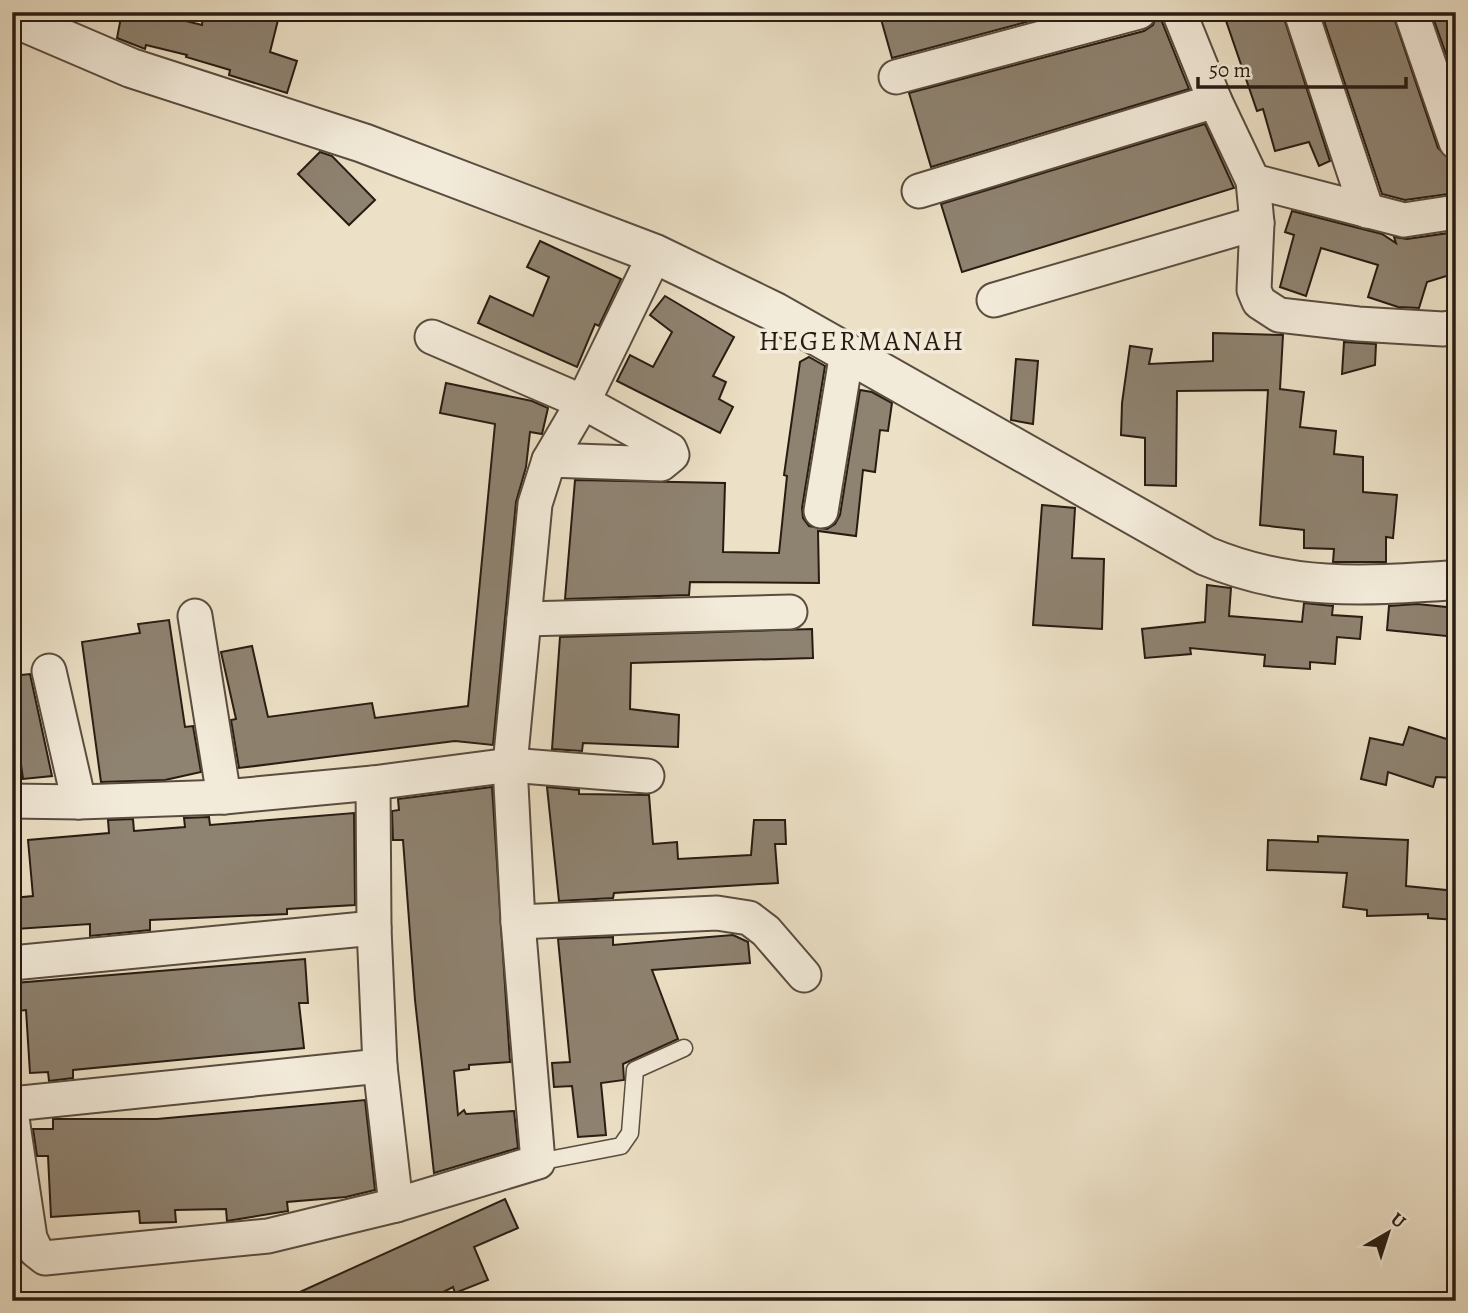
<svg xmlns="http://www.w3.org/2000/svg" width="1468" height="1313" viewBox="0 0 1468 1313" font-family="Alegreya,serif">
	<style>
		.building { fill: #8e8270; stroke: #281c12; stroke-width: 2 }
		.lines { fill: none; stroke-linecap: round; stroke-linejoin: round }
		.service-casing { stroke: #594d3f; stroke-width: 19 }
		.minor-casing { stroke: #594d3f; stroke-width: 37 }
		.tertiary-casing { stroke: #594d3f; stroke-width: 42 }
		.service { stroke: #f3ebda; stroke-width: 16 }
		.minor { stroke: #f3ebda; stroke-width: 33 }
		.tertiary { stroke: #f3ebda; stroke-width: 38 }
		.labels { text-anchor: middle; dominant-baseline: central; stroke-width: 7; stroke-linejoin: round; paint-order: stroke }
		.quarter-label { font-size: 28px; letter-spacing: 2px; fill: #281c12; stroke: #f3ebda }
	</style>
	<rect width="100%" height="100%" fill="#ece0c6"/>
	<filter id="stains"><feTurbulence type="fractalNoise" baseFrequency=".00286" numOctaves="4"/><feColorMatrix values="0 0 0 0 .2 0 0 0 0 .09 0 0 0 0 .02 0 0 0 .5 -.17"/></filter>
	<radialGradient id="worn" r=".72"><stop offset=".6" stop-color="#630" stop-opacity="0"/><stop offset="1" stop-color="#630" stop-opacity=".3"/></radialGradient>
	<g class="building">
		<path d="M 122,12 L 149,12 L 202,25 L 203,12 L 280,12 L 270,52 L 297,61 L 287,93 L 229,75 L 230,70 L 186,57 L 187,55 L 146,45 L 145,49 L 117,38 Z"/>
		<path d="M 879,12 L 1064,12 L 892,58 Z"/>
		<path d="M 1158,12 L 1189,89 L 931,167 L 909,93 L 1144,31 L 1153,25 Z"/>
		<path d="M 1223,12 L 1282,12 L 1330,161 L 1319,166 L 1309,142 L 1275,151 L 1263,109 L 1257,111 Z"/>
		<path d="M 1321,12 L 1392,12 L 1438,148 L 1452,161 L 1456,172 L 1456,193 L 1405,200 L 1382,194 Z"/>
		<path d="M 1431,12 L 1456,12 L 1456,82 Z"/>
		<path d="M 1205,124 L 1234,188 L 962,272 L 941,204 Z"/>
		<path d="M 320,152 L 332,156 L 375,200 L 349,225 L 298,174 Z"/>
		<path d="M 1292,211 L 1382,234 L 1396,243 L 1394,237 L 1407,239 L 1456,232 L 1456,273 L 1427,282 L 1419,308 L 1398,307 L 1368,297 L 1378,265 L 1321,248 L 1306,296 L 1280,287 L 1294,235 L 1285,232 Z"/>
		<path d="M 540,241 L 621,279 L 599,326 L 595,324 L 577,367 L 478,323 L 490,296 L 533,316 L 549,277 L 527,267 Z"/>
		<path d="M 665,296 L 734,337 L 713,376 L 726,382 L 719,399 L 733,407 L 720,433 L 617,381 L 630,355 L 653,367 L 672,332 L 650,315 Z"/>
		<path d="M 1213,333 L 1283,335 L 1280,389 L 1304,392 L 1300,427 L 1336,431 L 1334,454 L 1363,457 L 1363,492 L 1397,495 L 1393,538 L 1386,537 L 1386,562 L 1333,562 L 1334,549 L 1304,548 L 1304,530 L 1260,525 L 1268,390 L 1177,391 L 1176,486 L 1145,485 L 1145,438 L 1121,435 L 1122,403 L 1130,346 L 1152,349 L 1149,364 L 1213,361 Z"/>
		<path d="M 1344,342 L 1376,344 L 1375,365 L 1342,374 Z"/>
		<path d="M 809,357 L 825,366 L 802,508 L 803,518 L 809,526 L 827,529 L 835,524 L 840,515 L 860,390 L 872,392 L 892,403 L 888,431 L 880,430 L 875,472 L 863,470 L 856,536 L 818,531 L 819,583 L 690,582 L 689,595 L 565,599 L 575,480 L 725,483 L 723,552 L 779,553 L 787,476 L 784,475 L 800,362 Z"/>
		<path d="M 1016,359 L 1038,361 L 1033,424 L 1011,420 Z"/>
		<path d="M 446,383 L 532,401 L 548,408 L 542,434 L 530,432 L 526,467 L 516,502 L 493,745 L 455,741 L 239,768 L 231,720 L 236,719 L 221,652 L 252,646 L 268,717 L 372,703 L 375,718 L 468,706 L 495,424 L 440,413 Z"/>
		<path d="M 1042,505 L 1075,508 L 1072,558 L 1104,559 L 1102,629 L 1033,625 Z"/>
		<path d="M 1207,585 L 1231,588 L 1229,616 L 1302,622 L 1304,603 L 1333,606 L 1332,615 L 1362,617 L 1360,639 L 1337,637 L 1335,664 L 1310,662 L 1310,669 L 1264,666 L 1265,655 L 1190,648 L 1191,654 L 1145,658 L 1142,629 L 1205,622 Z"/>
		<path d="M 1417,604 L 1456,608 L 1456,637 L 1387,630 L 1389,606 Z"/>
		<path d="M 169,620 L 185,727 L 193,726 L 201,772 L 165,780 L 101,782 L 82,642 L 140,633 L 138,624 Z"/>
		<path d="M 812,629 L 813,658 L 631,663 L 630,709 L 679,715 L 678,747 L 583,743 L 582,751 L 552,749 L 560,637 Z"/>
		<path d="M 30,674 L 52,776 L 23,779 L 12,700 L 12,676 Z"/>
		<path d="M 1409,727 L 1456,742 L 1456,778 L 1436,777 L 1433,787 L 1388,772 L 1386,785 L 1361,779 L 1370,738 L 1403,745 Z"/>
		<path d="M 492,787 L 510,1062 L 469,1065 L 469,1069 L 454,1071 L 458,1115 L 464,1110 L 466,1114 L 514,1111 L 518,1148 L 434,1173 L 415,1000 L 403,840 L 393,840 L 392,811 L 399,810 L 398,799 Z"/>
		<path d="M 547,787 L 579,790 L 579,794 L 649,795 L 653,844 L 677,842 L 678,859 L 751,855 L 754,820 L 785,820 L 786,844 L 775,844 L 778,883 L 614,893 L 613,898 L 559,901 Z"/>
		<path d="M 354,813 L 355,905 L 287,909 L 287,914 L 150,920 L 150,930 L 90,936 L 90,924 L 16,929 L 13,898 L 33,896 L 28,840 L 109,833 L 108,820 L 133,819 L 134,831 L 185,827 L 184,818 L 209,817 L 210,825 Z"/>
		<path d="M 1318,836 L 1408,840 L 1406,886 L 1456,891 L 1456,920 L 1428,918 L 1428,914 L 1367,916 L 1367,910 L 1343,907 L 1347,873 L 1267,870 L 1268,840 L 1318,842 Z"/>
		<path d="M 733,935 L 748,942 L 750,963 L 652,970 L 678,1039 L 623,1064 L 624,1080 L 601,1083 L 606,1135 L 578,1137 L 572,1086 L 554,1087 L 552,1063 L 570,1062 L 558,939 L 613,937 L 613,945 Z"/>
		<path d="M 305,959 L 308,1003 L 299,1003 L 304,1048 L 73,1070 L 73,1078 L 49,1081 L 48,1072 L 30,1073 L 26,1010 L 18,1011 L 15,983 Z"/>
		<path d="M 365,1100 L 375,1190 L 346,1197 L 287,1202 L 288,1211 L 227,1221 L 226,1209 L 175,1210 L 176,1222 L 140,1223 L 139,1211 L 51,1217 L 48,1156 L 37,1156 L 33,1129 L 53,1129 L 53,1119 L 157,1119 Z"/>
		<path d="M 505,1199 L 518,1228 L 474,1247 L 488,1280 L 455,1293 L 453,1287 L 426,1301 L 280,1301 Z"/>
	</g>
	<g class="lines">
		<defs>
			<path id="service" d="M 538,1162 L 621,1146 L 630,1133 L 635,1070 L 684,1048"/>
			<g id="minor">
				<path d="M 1179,12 L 1215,101 L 1253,181 L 1257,223 L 1254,290 L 1259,302 L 1279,315 L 1358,324 L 1443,329 L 1456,327"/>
				<path d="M 1301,12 L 1367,211"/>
				<path d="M 1411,12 L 1456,142"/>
				<path d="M 896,77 L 1139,12"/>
				<path d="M 1253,181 L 1404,220 L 1456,212"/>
				<path d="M 919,191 L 1215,101"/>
				<path d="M 994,300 L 1257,223"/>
				<path d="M 432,337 L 583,402 L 670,450 L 672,455 L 661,464 L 549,460"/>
				<path d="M 821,511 L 847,352"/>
				<path d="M 195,616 L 224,797"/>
				<path d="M 524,619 L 790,612"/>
				<path d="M 49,671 L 79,802"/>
				<path d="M 373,783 L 374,928 L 380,1066 L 396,1205"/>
				<path d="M 12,801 L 79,802 L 224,797 L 373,783 L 510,765 L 647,776"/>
				<path d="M 518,922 L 717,913 L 749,918 L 766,931 L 804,975"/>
				<path d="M 12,963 L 374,928"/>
				<path d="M 12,1104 L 380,1066"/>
				<path d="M 12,1118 L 30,1238 L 36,1251 L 45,1258 L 268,1236 L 396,1205 L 538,1162 L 518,922 L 510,765 L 535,504 L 549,460 L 583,402 L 655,254"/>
			</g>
			<path id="tertiary" d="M 12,17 L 131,68 L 363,143 L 655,254 L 775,312 L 1206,556 C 1292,592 1365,586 1456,580"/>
		</defs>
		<use href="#service" class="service-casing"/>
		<use href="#minor" class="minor-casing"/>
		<use href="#tertiary" class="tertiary-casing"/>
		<use href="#service" class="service"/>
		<use href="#minor" class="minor"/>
		<use href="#tertiary" class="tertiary"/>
	</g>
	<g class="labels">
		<g class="quarter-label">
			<text x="862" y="341">HEGERMANAH</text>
		</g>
	</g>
	<rect width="1468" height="1313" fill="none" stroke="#ece0c6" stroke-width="42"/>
	<rect x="14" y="14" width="1440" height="1285" fill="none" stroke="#281c12" stroke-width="3.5"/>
	<rect x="21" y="21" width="1426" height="1271" fill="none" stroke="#281c12" stroke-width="2"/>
	<g transform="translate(1388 1233) rotate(39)" stroke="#f3ebda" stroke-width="5" paint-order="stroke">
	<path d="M0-5L12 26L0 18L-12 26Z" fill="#281c12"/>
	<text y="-10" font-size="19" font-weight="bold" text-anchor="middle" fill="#281c12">U</text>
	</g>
	<path d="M1198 77v10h208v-10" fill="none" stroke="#281c12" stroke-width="3.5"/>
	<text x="1209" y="77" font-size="21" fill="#281c12" stroke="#f3ebda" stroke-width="5" paint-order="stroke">50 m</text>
	<rect width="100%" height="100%" filter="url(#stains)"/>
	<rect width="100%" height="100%" fill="url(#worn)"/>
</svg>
